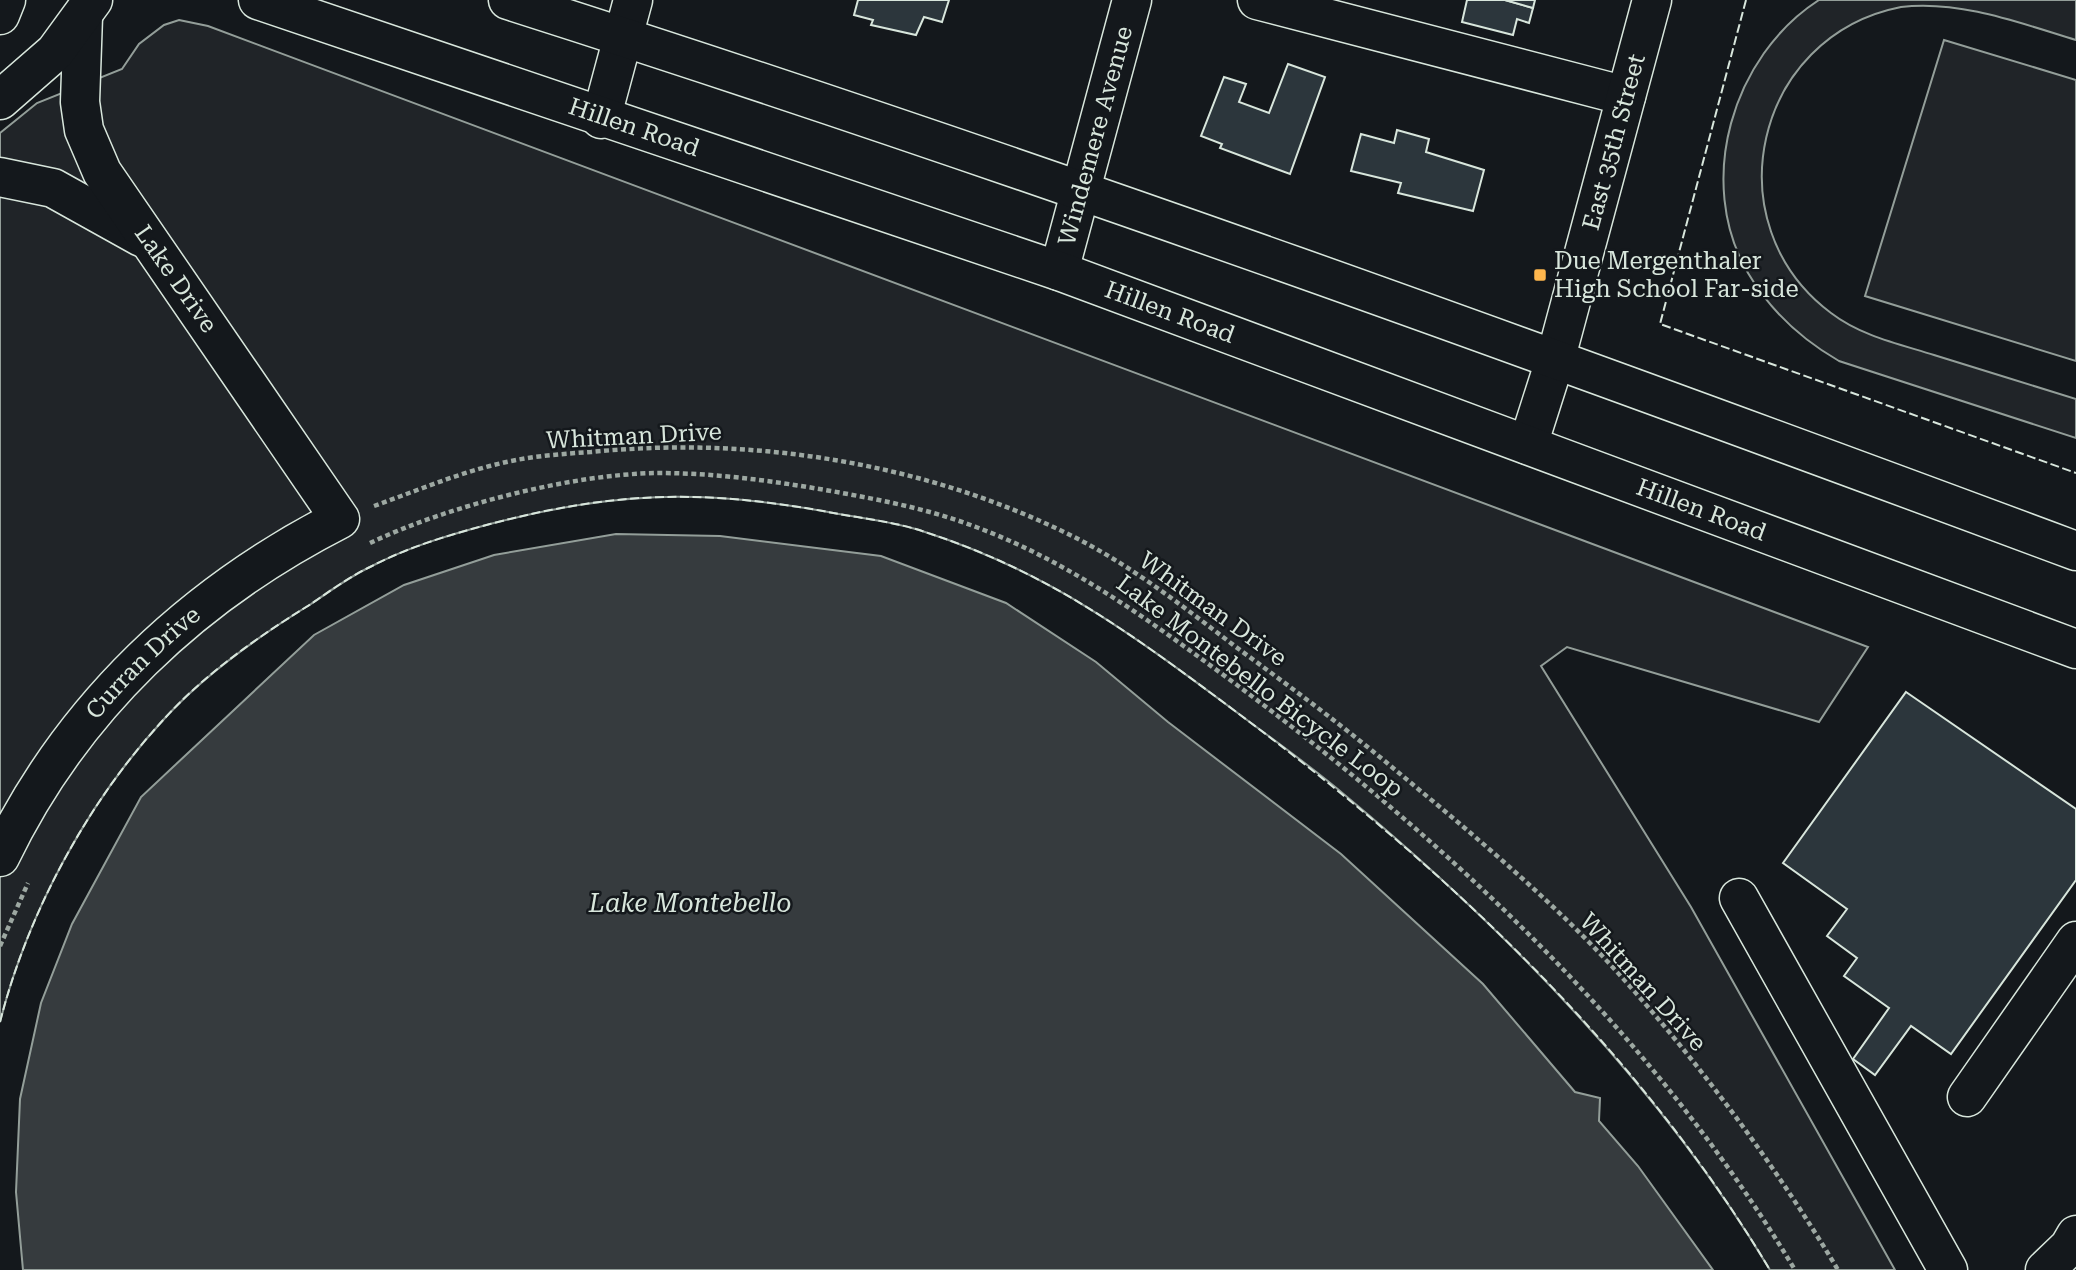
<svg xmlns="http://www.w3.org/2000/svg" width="2076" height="1270" viewBox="0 0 2076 1270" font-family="'Roboto Serif',serif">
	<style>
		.green { fill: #202428; stroke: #939e99; stroke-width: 2 }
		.water { fill: #363b3e; stroke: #939e99; stroke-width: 2 }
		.building { fill: #2c363c; stroke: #d8e6dc; stroke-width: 2 }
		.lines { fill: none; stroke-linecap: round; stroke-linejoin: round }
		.minor-casing { stroke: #d8e6dc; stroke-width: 41 }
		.major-casing { stroke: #d8e6dc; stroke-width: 41 }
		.path { stroke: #9da8a2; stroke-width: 4.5; stroke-dasharray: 5 3.5; stroke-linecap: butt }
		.minor { stroke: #14181c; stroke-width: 38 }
		.major { stroke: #14181c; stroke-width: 38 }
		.fence { stroke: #d8e6dc; stroke-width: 2; stroke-dasharray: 9 3.5; stroke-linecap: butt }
		.poi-dot { fill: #ffb74d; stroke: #14181c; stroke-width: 2.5 }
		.labels { text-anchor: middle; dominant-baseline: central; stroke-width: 5; stroke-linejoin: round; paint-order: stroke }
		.street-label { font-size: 24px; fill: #d8e6dc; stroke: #14181c }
		.poi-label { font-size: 24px; fill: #d8e6dc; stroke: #14181c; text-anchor: start }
		.water-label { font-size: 26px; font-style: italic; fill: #d8e6dc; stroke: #14181c }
	</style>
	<rect width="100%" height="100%" fill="#14181c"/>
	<g class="green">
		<path d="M 1819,0 L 2076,0 L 2076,40 C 2020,23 1960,0 1901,7 C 1754,36 1712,224 1831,313 C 1861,336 1899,344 1934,355 C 1981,370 2029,384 2076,399 L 2076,438 L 1839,361 C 1801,339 1771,312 1748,273 C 1695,182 1732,56 1819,0 Z"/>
		<path d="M 179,20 L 208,26 L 1868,647 L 1819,722 L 1567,647 L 1541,666 L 1691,907 L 1895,1270 L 1770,1270 C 1661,1088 1508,931 1346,796 C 1311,766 1272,739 1235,711 C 1133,635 1049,572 925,532 C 893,521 857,518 823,511 C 699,489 612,492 490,524 C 449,535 408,547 370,567 C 349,577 330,591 311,604 C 259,636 206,673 165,718 C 88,801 28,912 0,1022 L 0,133 L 37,103 L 122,69 L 139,44 L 164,25 Z"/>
		<path d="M 1944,40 L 2076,80 L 2076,361 L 1865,296 Z"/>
	</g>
	<path class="water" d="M 616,534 L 720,536 L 881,556 L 1006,603 L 1096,662 L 1168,722 L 1341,854 L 1483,984 L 1575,1092 L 1600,1098 L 1599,1121 L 1638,1166 L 1713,1270 L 23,1270 L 16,1192 L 20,1099 L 41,1003 L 72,924 L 141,797 L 314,635 L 404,585 L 494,555 Z"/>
	<g class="building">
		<path d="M 858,0 L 949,0 L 942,22 L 924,17 L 916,35 L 871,25 L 873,20 L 854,15 Z"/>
		<path d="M 1467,0 L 1505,0 L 1533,8 L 1529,23 L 1517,19 L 1513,35 L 1462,22 Z"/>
		<path d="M 1505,0 L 1535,0 L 1533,8 Z"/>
		<path d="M 1288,64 L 1325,77 L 1290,174 L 1220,148 L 1222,144 L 1201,136 L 1224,77 L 1246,84 L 1239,102 L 1269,113 Z"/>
		<path d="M 1397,130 L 1429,139 L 1426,152 L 1484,170 L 1473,211 L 1398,193 L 1401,183 L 1351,171 L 1361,134 L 1394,143 Z"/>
		<path d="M 1906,692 L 2076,809 L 2076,880 L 1951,1054 L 1911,1026 L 1875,1075 L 1853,1059 L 1889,1008 L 1844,976 L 1857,958 L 1827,936 L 1847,909 L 1783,863 Z"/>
	</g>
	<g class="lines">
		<defs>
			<g id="minor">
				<path d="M 1257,0 L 1626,96"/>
				<path d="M 601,119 L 633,0"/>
				<path d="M 0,177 L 53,188 L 141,237"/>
				<path id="s1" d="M 1059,271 L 1132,0"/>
				<path id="s2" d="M 1528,445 L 1556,357 L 1652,0"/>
				<path id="s3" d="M 0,857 C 72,707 193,594 340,519 L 102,172 L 84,130 L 80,102 L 83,16"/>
				<path d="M 1739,898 L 1948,1270"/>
				<path d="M 1967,1097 L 2076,941"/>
				<path d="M 2045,1270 L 2069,1247 L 2076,1235"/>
			</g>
			<g id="major">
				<path id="s4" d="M 258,0 L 1059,271 L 2076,649"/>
				<path d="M 508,0 C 1036,168 1557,358 2076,551"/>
				<path d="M 0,15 L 6,0"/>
				<path d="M 0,100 L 55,52 L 93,0"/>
			</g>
		</defs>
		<use href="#minor" class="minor-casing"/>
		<use href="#major" class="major-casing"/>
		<g class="path">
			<path d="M 374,506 C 416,491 458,473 502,463 C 531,456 561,454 591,452 C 751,436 919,462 1064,532 C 1127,562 1181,605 1236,647 C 1289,686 1342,725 1393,768 C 1470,832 1551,899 1619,974 C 1700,1064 1776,1166 1838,1270"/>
			<path d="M 370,543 C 448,506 571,474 658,473 C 716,473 774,481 831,491 C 881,500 929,509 976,527 C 1073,563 1154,624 1237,685 C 1454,847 1655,1036 1795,1270"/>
			<path d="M 0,946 L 28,883"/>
		</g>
		<use href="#minor" class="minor"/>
		<use href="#major" class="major"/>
		<g class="fence">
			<path d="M 1746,0 L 1660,324 L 2076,473"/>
			<path d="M 0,1022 C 28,912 88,801 165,718 C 206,673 259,636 311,604 C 330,591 349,577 370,567 C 408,547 449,535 490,524 C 612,492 699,489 823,511 C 857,518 893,521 925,532 C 1049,572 1133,635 1235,711 C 1442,865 1637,1047 1770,1270"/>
		</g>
	</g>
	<rect class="poi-dot" x="1533" y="268" width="14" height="14" rx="3.5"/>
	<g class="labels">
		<g class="street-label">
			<text stroke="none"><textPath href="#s4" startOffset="397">Hillen Road</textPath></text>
			<text stroke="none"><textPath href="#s1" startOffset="140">Windemere Avenue</textPath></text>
			<text stroke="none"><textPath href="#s2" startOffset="315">East 35th Street</textPath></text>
			<text transform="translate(176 279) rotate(55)">Lake Drive</text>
			<text stroke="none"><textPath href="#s4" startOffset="964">Hillen Road</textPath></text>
			<text transform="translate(634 436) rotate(-3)">Whitman Drive</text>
			<text stroke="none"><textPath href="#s4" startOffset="1531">Hillen Road</textPath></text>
			<text transform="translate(1213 609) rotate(36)">Whitman Drive</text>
			<text stroke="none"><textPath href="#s3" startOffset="243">Curran Drive</textPath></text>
			<text transform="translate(1260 686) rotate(37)">Lake Montebello Bicycle Loop</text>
			<text transform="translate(1643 982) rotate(48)">Whitman Drive</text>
		</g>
		<g class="poi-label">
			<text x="1554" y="261">Due Mergenthaler<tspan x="1554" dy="28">High School Far-side</tspan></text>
		</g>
		<g class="water-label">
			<text x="690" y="903">Lake Montebello</text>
		</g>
	</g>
</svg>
